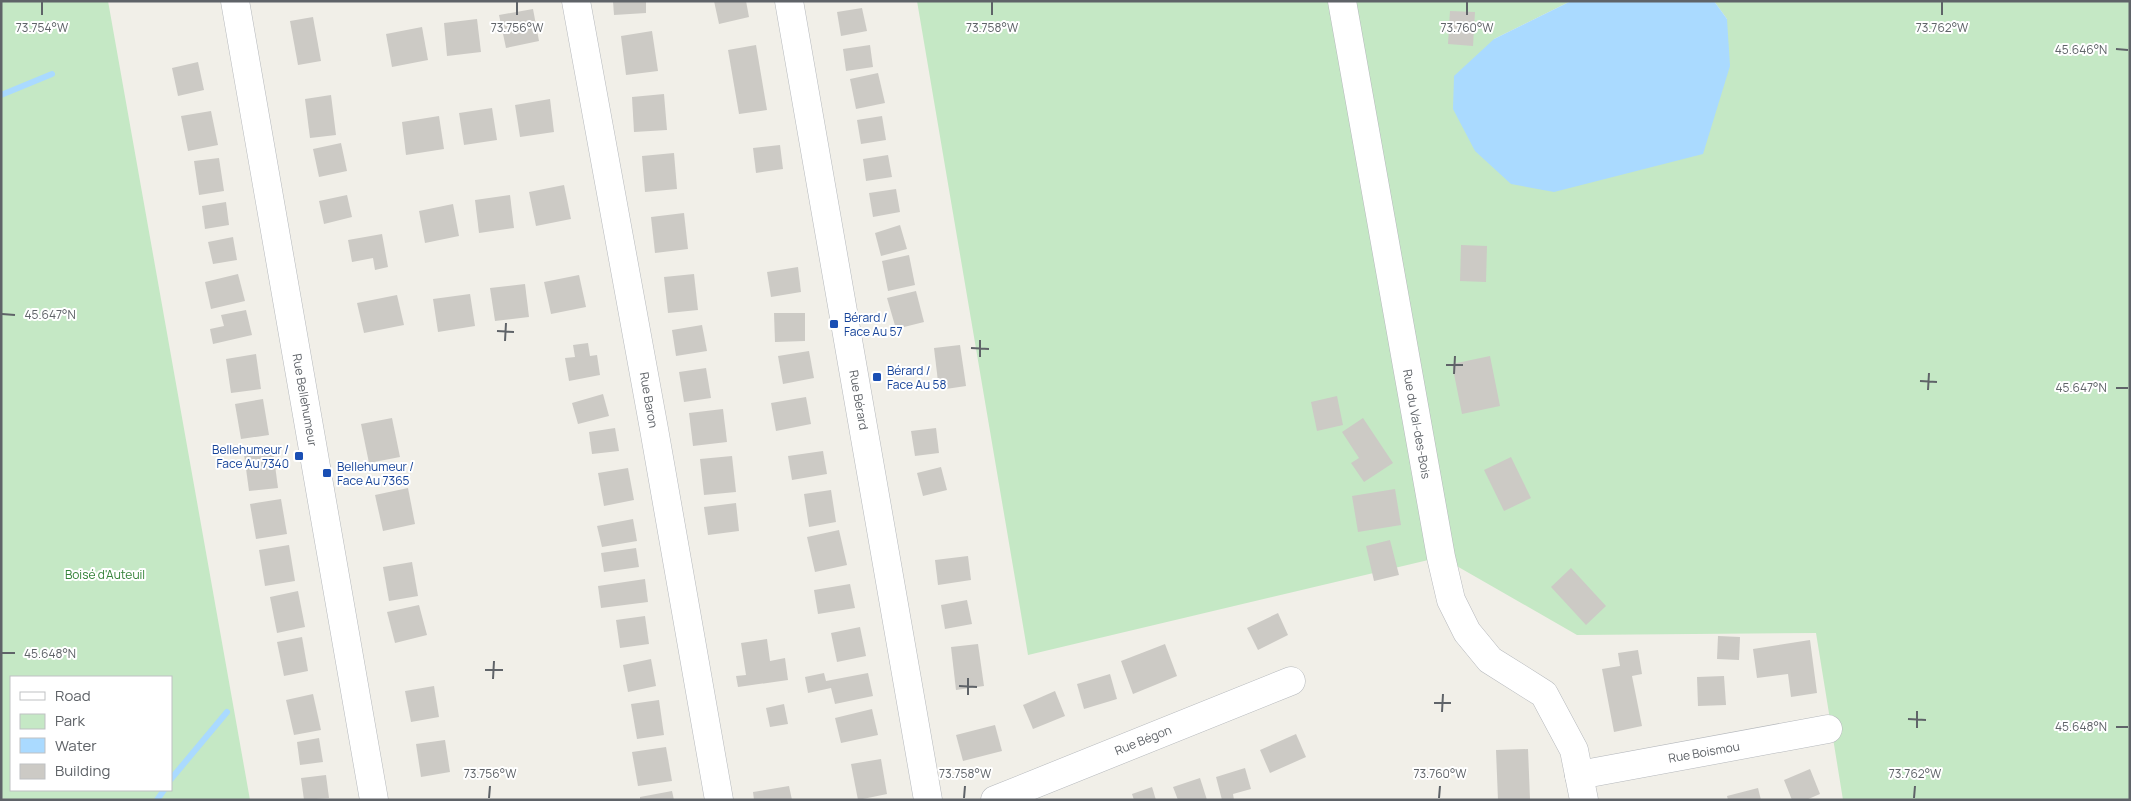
<svg xmlns="http://www.w3.org/2000/svg" width="2131" height="801" viewBox="0 0 2131 801" font-family="Manrope,sans-serif">
	<style>
		.green { fill: #c5e8c5; fill-rule: evenodd }
		.water { fill: #aadaff }
		.lines { fill: none; stroke-linecap: round; stroke-linejoin: round }
		.stream { stroke: #aadaff; stroke-width: 6 }
		.building { fill: #cccac5 }
		.minor-casing { stroke: #b5b8bc; stroke-width: 29 }
		.minor { stroke: #fff; stroke-width: 28 }
		.ticks { fill: none; stroke: #5f6368; stroke-width: 2 }
		.transit-dot { fill: #1a4fb4; stroke: #fff; stroke-width: 2 }
		.labels { text-anchor: middle; dominant-baseline: central; stroke-width: 4; stroke-linejoin: round; paint-order: stroke }
		.transit-label { font-size: 12px; fill: #164399; stroke: #fff; text-anchor: start }
		.street-label { font-size: 12px; fill: #5f6368; stroke: #fff }
		.park-label { font-size: 12px; fill: #348238; stroke: #fff }
		.ticks-label { font-size: 12px; text-anchor: middle; fill: #5f6368; stroke: #fff; stroke-width: 4; stroke-linejoin: round; paint-order: stroke }
	</style>
	<rect width="100%" height="100%" fill="#f1efe8"/>
	<g class="green">
		<path d="M 1,1 L 108,1 L 250,800 L 1,800 ZM 11,677 L 171,677 L 171,790 L 11,790 Z"/>
		<path d="M 917,1 L 1571,1 L 1494,39 L 1727,19 L 1714,1 L 2130,1 L 2130,800 L 1843,800 L 1816,633 L 1577,635 L 1441,557 L 1028,655 Z"/>
	</g>
	<path class="water" d="M 1571,1 L 1714,1 L 1727,19 L 1730,66 L 1703,154 L 1554,192 L 1511,184 L 1475,151 L 1453,109 L 1454,76 L 1494,39 Z"/>
	<g class="lines">
		<g class="stream">
			<path d="M 1,95 L 52,74"/>
			<path d="M 171,779 L 227,712"/>
			<path d="M 157,800 L 164,790"/>
		</g>
	</g>
	<g class="building">
		<path d="M 613,1 L 646,1 L 646,13 L 614,15 Z"/>
		<path d="M 714,1 L 746,1 L 749,17 L 719,24 Z"/>
		<path d="M 862,8 L 867,31 L 841,36 L 837,12 Z"/>
		<path d="M 533,9 L 539,41 L 506,48 L 499,15 Z"/>
		<path d="M 1450,11 L 1475,12 L 1473,46 L 1448,44 Z"/>
		<path d="M 313,17 L 321,61 L 298,65 L 290,21 Z"/>
		<path d="M 477,19 L 481,52 L 447,56 L 444,23 Z"/>
		<path d="M 422,27 L 428,60 L 392,67 L 386,34 Z"/>
		<path d="M 652,31 L 658,71 L 626,75 L 621,36 Z"/>
		<path d="M 756,45 L 767,110 L 739,114 L 728,50 Z"/>
		<path d="M 870,45 L 873,67 L 846,71 L 843,49 Z"/>
		<path d="M 198,62 L 204,90 L 178,96 L 172,68 Z"/>
		<path d="M 878,73 L 885,103 L 856,109 L 850,79 Z"/>
		<path d="M 664,94 L 667,130 L 634,132 L 632,97 Z"/>
		<path d="M 331,95 L 336,135 L 310,138 L 305,99 Z"/>
		<path d="M 550,99 L 554,132 L 520,137 L 515,105 Z"/>
		<path d="M 492,108 L 497,140 L 464,145 L 459,113 Z"/>
		<path d="M 211,111 L 218,145 L 188,151 L 181,116 Z"/>
		<path d="M 439,116 L 444,149 L 406,155 L 402,122 Z"/>
		<path d="M 882,116 L 886,140 L 861,144 L 857,120 Z"/>
		<path d="M 341,143 L 347,171 L 319,177 L 313,149 Z"/>
		<path d="M 780,145 L 783,169 L 756,173 L 753,148 Z"/>
		<path d="M 674,153 L 677,189 L 645,192 L 642,156 Z"/>
		<path d="M 888,155 L 892,177 L 866,181 L 863,159 Z"/>
		<path d="M 219,158 L 224,191 L 199,195 L 194,161 Z"/>
		<path d="M 564,185 L 571,219 L 536,226 L 529,192 Z"/>
		<path d="M 896,189 L 900,212 L 873,217 L 869,193 Z"/>
		<path d="M 347,195 L 352,217 L 324,224 L 319,201 Z"/>
		<path d="M 510,195 L 514,228 L 479,233 L 475,200 Z"/>
		<path d="M 226,202 L 229,225 L 205,229 L 202,206 Z"/>
		<path d="M 453,204 L 459,236 L 425,243 L 419,211 Z"/>
		<path d="M 684,213 L 688,249 L 655,253 L 651,217 Z"/>
		<path d="M 900,225 L 907,249 L 881,256 L 875,233 Z"/>
		<path d="M 382,234 L 388,267 L 375,270 L 373,258 L 352,262 L 348,240 Z"/>
		<path d="M 233,237 L 237,260 L 213,264 L 208,242 Z"/>
		<path d="M 1461,245 L 1487,246 L 1486,282 L 1460,281 Z"/>
		<path d="M 909,255 L 915,285 L 888,291 L 882,261 Z"/>
		<path d="M 798,267 L 801,292 L 771,297 L 767,272 Z"/>
		<path d="M 238,274 L 245,301 L 211,309 L 205,282 Z"/>
		<path d="M 694,274 L 698,310 L 668,313 L 664,277 Z"/>
		<path d="M 579,275 L 586,307 L 551,314 L 544,282 Z"/>
		<path d="M 525,284 L 529,317 L 495,321 L 490,288 Z"/>
		<path d="M 916,291 L 924,322 L 896,329 L 887,298 Z"/>
		<path d="M 470,294 L 475,326 L 438,332 L 433,299 Z"/>
		<path d="M 397,295 L 404,325 L 364,333 L 357,303 Z"/>
		<path d="M 246,310 L 252,335 L 213,344 L 210,329 L 224,326 L 221,315 Z"/>
		<path d="M 774,313 L 805,313 L 805,341 L 775,342 Z"/>
		<path d="M 702,325 L 707,351 L 676,356 L 672,330 Z"/>
		<path d="M 588,343 L 590,356 L 597,355 L 600,375 L 569,381 L 565,358 L 575,357 L 573,345 Z"/>
		<path d="M 960,345 L 966,386 L 939,390 L 934,348 Z"/>
		<path d="M 809,351 L 814,378 L 783,384 L 778,356 Z"/>
		<path d="M 256,354 L 261,389 L 231,393 L 226,359 Z"/>
		<path d="M 1490,356 L 1500,406 L 1462,414 L 1452,364 Z"/>
		<path d="M 706,368 L 711,398 L 684,402 L 679,372 Z"/>
		<path d="M 603,394 L 609,416 L 578,424 L 572,403 Z"/>
		<path d="M 1337,396 L 1343,425 L 1317,431 L 1311,402 Z"/>
		<path d="M 806,397 L 811,424 L 776,431 L 771,403 Z"/>
		<path d="M 263,399 L 269,435 L 241,439 L 235,404 Z"/>
		<path d="M 723,409 L 727,442 L 693,446 L 689,413 Z"/>
		<path d="M 392,418 L 400,457 L 369,463 L 361,424 Z"/>
		<path d="M 1363,418 L 1393,463 L 1364,482 L 1351,463 L 1359,458 L 1342,432 Z"/>
		<path d="M 615,428 L 619,451 L 592,454 L 589,432 Z"/>
		<path d="M 936,428 L 939,453 L 915,456 L 911,431 Z"/>
		<path d="M 273,450 L 278,488 L 249,491 L 244,454 Z"/>
		<path d="M 823,451 L 827,474 L 792,480 L 788,456 Z"/>
		<path d="M 732,456 L 736,492 L 704,495 L 700,459 Z"/>
		<path d="M 1511,457 L 1531,498 L 1504,511 L 1484,470 Z"/>
		<path d="M 941,467 L 947,490 L 923,496 L 917,473 Z"/>
		<path d="M 628,468 L 634,500 L 604,506 L 598,473 Z"/>
		<path d="M 408,488 L 415,524 L 383,531 L 375,495 Z"/>
		<path d="M 1395,489 L 1401,525 L 1358,532 L 1352,496 Z"/>
		<path d="M 831,490 L 836,522 L 809,527 L 804,494 Z"/>
		<path d="M 281,499 L 287,534 L 256,539 L 250,504 Z"/>
		<path d="M 736,503 L 739,531 L 708,535 L 704,507 Z"/>
		<path d="M 633,519 L 637,541 L 602,547 L 597,526 Z"/>
		<path d="M 839,530 L 847,565 L 815,572 L 807,537 Z"/>
		<path d="M 1390,540 L 1399,575 L 1374,581 L 1366,546 Z"/>
		<path d="M 289,545 L 295,581 L 265,586 L 259,550 Z"/>
		<path d="M 636,548 L 639,567 L 604,572 L 601,553 Z"/>
		<path d="M 968,556 L 971,580 L 938,585 L 935,560 Z"/>
		<path d="M 412,562 L 418,596 L 389,601 L 383,567 Z"/>
		<path d="M 1571,568 L 1606,606 L 1586,625 L 1551,587 Z"/>
		<path d="M 645,579 L 648,602 L 601,608 L 598,586 Z"/>
		<path d="M 850,584 L 855,608 L 818,614 L 814,590 Z"/>
		<path d="M 298,591 L 305,627 L 277,633 L 270,597 Z"/>
		<path d="M 967,600 L 972,624 L 945,629 L 941,605 Z"/>
		<path d="M 419,605 L 427,635 L 395,643 L 387,612 Z"/>
		<path d="M 1278,613 L 1288,635 L 1258,650 L 1247,628 Z"/>
		<path d="M 645,616 L 649,644 L 620,648 L 616,620 Z"/>
		<path d="M 860,627 L 866,656 L 837,662 L 831,633 Z"/>
		<path d="M 1718,636 L 1740,637 L 1739,660 L 1717,659 Z"/>
		<path d="M 302,637 L 308,671 L 284,676 L 277,642 Z"/>
		<path d="M 767,639 L 770,661 L 785,658 L 788,680 L 738,687 L 736,676 L 746,675 L 741,643 Z"/>
		<path d="M 1810,640 L 1817,693 L 1791,697 L 1788,674 L 1757,678 L 1753,649 Z"/>
		<path d="M 978,644 L 984,686 L 956,690 L 951,647 Z"/>
		<path d="M 1165,644 L 1177,676 L 1133,694 L 1121,661 Z"/>
		<path d="M 1638,650 L 1642,674 L 1632,676 L 1642,726 L 1614,732 L 1602,669 L 1620,666 L 1618,653 Z"/>
		<path d="M 651,659 L 656,686 L 628,692 L 623,665 Z"/>
		<path d="M 824,673 L 826,681 L 868,673 L 873,696 L 835,704 L 831,688 L 808,693 L 805,677 Z"/>
		<path d="M 1110,674 L 1117,699 L 1084,709 L 1077,684 Z"/>
		<path d="M 1724,676 L 1726,705 L 1698,706 L 1697,677 Z"/>
		<path d="M 434,686 L 439,717 L 411,722 L 405,691 Z"/>
		<path d="M 1055,691 L 1065,716 L 1033,729 L 1023,705 Z"/>
		<path d="M 313,694 L 321,730 L 294,735 L 286,700 Z"/>
		<path d="M 659,700 L 664,735 L 637,739 L 631,704 Z"/>
		<path d="M 784,704 L 788,724 L 770,727 L 766,708 Z"/>
		<path d="M 872,709 L 878,735 L 841,743 L 835,718 Z"/>
		<path d="M 995,725 L 1002,751 L 963,761 L 956,735 Z"/>
		<path d="M 1296,734 L 1306,757 L 1270,773 L 1260,750 Z"/>
		<path d="M 319,738 L 323,762 L 300,765 L 297,742 Z"/>
		<path d="M 445,740 L 450,772 L 421,777 L 416,744 Z"/>
		<path d="M 666,747 L 672,781 L 638,786 L 632,752 Z"/>
		<path d="M 1528,749 L 1530,799 L 1498,800 L 1496,750 Z"/>
		<path d="M 881,759 L 887,794 L 858,800 L 851,764 Z"/>
		<path d="M 1245,768 L 1251,789 L 1233,794 L 1234,800 L 1222,800 L 1216,777 Z"/>
		<path d="M 1810,769 L 1820,794 L 1806,800 L 1792,800 L 1784,780 Z"/>
		<path d="M 326,775 L 329,798 L 304,800 L 301,778 Z"/>
		<path d="M 1200,778 L 1207,800 L 1178,800 L 1173,787 Z"/>
		<path d="M 789,786 L 792,800 L 754,800 L 753,792 Z"/>
		<path d="M 1152,787 L 1156,800 L 1134,800 L 1132,794 Z"/>
		<path d="M 1758,788 L 1761,800 L 1728,800 L 1727,796 Z"/>
		<path d="M 672,791 L 674,800 L 640,800 L 640,797 Z"/>
	</g>
	<g class="lines">
		<defs>
			<g id="minor">
				<path d="M 235,1 L 374,800"/>
				<path d="M 576,1 L 654,429 L 719,800"/>
				<path d="M 789,1 L 928,800"/>
				<path d="M 1342,1 L 1441,557 L 1451,600 L 1467,632 L 1490,660 L 1544,694 L 1574,750 L 1584,800"/>
				<path d="M 1579,775 L 1828,729"/>
				<path d="M 995,800 L 1291,681"/>
			</g>
		</defs>
		<use href="#minor" class="minor-casing"/>
		<use href="#minor" class="minor"/>
	</g>
	<path class="ticks" d="M 42,15 L 42,2M 517,15 L 517,2M 992,15 L 992,2M 1467,15 L 1467,2M 1942,15 L 1942,2M 2116,49 L 2128,50M 2,314 L 15,315M 497,331 L 514,332M 505,341 L 506,323M 971,348 L 989,349M 980,357 L 980,340M 1446,365 L 1463,365M 1454,374 L 1455,356M 1920,381 L 1937,382M 2116,388 L 2128,388M 1928,390 L 1929,373M 2,653 L 15,653M 485,670 L 503,670M 493,679 L 494,661M 959,686 L 977,687M 968,695 L 968,678M 1434,703 L 1451,703M 1442,712 L 1443,694M 1908,719 L 1926,720M 2116,727 L 2128,727M 1917,728 L 1917,711M 489,798 L 490,786M 964,798 L 965,786M 1439,798 L 1440,786M 1914,798 L 1915,786"/>
	<g class="transit-dot">
		<rect x="829" y="319" width="10" height="10" rx="2.5"/>
		<rect x="872" y="372" width="10" height="10" rx="2.5"/>
		<rect x="294" y="451" width="10" height="10" rx="2.5"/>
		<rect x="322" y="468" width="10" height="10" rx="2.5"/>
	</g>
	<g class="labels">
		<g class="transit-label">
			<text x="844" y="317">Bérard /<tspan x="844" dy="14">Face Au 57</tspan></text>
			<text x="887" y="370">Bérard /<tspan x="887" dy="14">Face Au 58</tspan></text>
			<text x="289" y="449" text-anchor="end">Bellehumeur /<tspan x="289" dy="14">Face Au 7340</tspan></text>
			<text x="337" y="466">Bellehumeur /<tspan x="337" dy="14">Face Au 7365</tspan></text>
		</g>
		<g class="street-label">
			<text transform="translate(305 400) rotate(80)">Rue Bellehumeur</text>
			<text transform="translate(649 400) rotate(80)">Rue Baron</text>
			<text transform="translate(859 400) rotate(80)">Rue Bérard</text>
			<text transform="translate(1417 424) rotate(80)">Rue du Val-des-Bois</text>
			<text transform="translate(1143 740) rotate(-22)">Rue Bégon</text>
			<text transform="translate(1704 752) rotate(-10)">Rue Boismou</text>
		</g>
		<g class="park-label">
			<text x="105" y="574">Boisé d'Auteuil</text>
		</g>
	</g>
	<g class="ticks-label">
		<text x="42" y="32">73.754°W</text>
		<text x="517" y="32">73.756°W</text>
		<text x="992" y="32">73.758°W</text>
		<text x="1467" y="32">73.760°W</text>
		<text x="1942" y="32">73.762°W</text>
		<text x="2081" y="54">45.646°N</text>
		<text x="50" y="319">45.647°N</text>
		<text x="2081" y="392">45.647°N</text>
		<text x="50" y="658">45.648°N</text>
		<text x="2081" y="731">45.648°N</text>
		<text x="490" y="778">73.756°W</text>
		<text x="965" y="778">73.758°W</text>
		<text x="1440" y="778">73.760°W</text>
		<text x="1915" y="778">73.762°W</text>
	</g>
	<rect width="2131" height="801" fill="none" stroke="#5f6368" stroke-width="5"/>
	<rect x="10" y="676" width="162" height="115" fill="#ffffff" stroke="#bfc1c3"/>
	<rect x="20" y="692" width="25" height="8" fill="#ffffff" stroke="#bfc1c3"/>
	<text x="55" y="701" font-size="15" fill="#5f6368">Road</text>
	<rect x="20" y="714" width="25" height="15" fill="#c5e8c5" stroke="#bfc1c3"/>
	<text x="55" y="726" font-size="15" fill="#5f6368">Park</text>
	<rect x="20" y="738" width="25" height="15" fill="#aadaff" stroke="#bfc1c3"/>
	<text x="55" y="751" font-size="15" fill="#5f6368">Water</text>
	<rect x="20" y="764" width="25" height="15" fill="#cccac5" stroke="#bfc1c3"/>
	<text x="55" y="776" font-size="15" fill="#5f6368">Building</text>
</svg>
